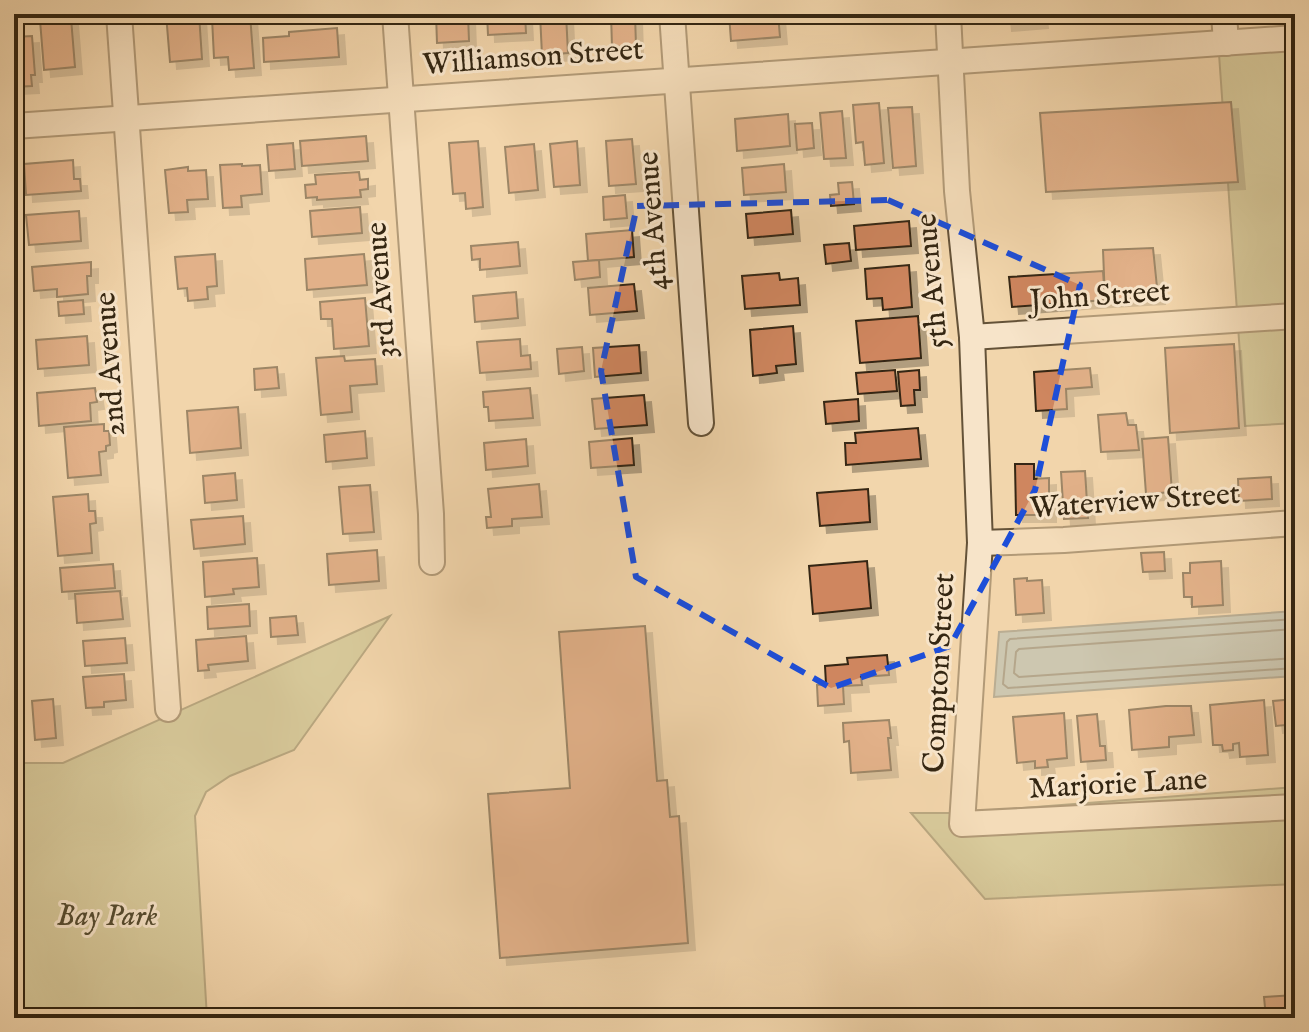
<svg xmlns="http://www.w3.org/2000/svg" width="1309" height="1032" viewBox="0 0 1309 1032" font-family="'IM FELL English',serif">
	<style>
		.green { fill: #babe89; stroke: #77724e; stroke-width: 2 }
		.water { fill: #a0b6b6; stroke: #757c74; stroke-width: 2 }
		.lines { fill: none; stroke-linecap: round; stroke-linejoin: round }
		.shore { stroke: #6a6e64; stroke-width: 2 }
		.building { fill: #cf865e; stroke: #342612; stroke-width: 2; filter: url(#shadow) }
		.minor-casing { stroke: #645238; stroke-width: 28 }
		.minor { stroke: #f7e4c9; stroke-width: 24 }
		.marked { fill: none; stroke: #1d4ed8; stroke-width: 6; stroke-dasharray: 16 10; stroke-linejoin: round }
		.labels { text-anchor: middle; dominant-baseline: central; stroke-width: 6; stroke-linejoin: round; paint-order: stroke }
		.street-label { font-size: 30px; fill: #342612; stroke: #f7e4c9 }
		.park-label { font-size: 30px; font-style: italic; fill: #564c30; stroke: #f7e4c9 }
	</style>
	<defs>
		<filter id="shadow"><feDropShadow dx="7" dy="7" stdDeviation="0" flood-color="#0004"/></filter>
	</defs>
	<rect width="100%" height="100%" fill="#f2d6ac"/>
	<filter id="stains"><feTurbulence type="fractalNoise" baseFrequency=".0025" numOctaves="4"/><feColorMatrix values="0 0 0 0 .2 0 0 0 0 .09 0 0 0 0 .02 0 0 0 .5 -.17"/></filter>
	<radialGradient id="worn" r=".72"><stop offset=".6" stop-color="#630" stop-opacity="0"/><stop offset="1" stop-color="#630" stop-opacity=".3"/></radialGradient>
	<g class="green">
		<path d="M 1295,48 L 1295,423 L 1245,426 L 1219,54 Z"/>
		<path d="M 390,616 L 294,750 L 230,776 L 206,792 L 195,816 L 207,1018 L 14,1018 L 14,763 L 63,763 Z"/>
		<path d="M 1295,787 L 1295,884 L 985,899 L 911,813 L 959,813 Z"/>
	</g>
	<path class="water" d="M 1295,611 L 1295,676 L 994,697 L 999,632 Z"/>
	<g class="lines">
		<g class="shore">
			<path d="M 1295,619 L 1010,639 L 1007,642 L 1003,684 L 1008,688 L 1295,668"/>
			<path d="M 1295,629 L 1019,649 L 1016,652 L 1014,673 L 1019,677 L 1295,658"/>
		</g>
	</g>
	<g class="building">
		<path d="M 166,14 L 199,14 L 202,59 L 170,62 Z"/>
		<path d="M 233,14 L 250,14 L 254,68 L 229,70 L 228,57 L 214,58 L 212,18 L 233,17 Z"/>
		<path d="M 436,14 L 468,14 L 469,41 L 437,43 Z"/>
		<path d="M 487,14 L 525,14 L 526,33 L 488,35 Z"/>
		<path d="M 540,14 L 566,14 L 568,53 L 542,55 Z"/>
		<path d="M 611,14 L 635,14 L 636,46 L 612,47 Z"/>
		<path d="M 729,14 L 778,14 L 780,37 L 731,41 Z"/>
		<path d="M 1004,14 L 1040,14 L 1041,21 L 1005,24 Z"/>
		<path d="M 71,18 L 75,67 L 44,70 L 40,20 Z"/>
		<path d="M 337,28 L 339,57 L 264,62 L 263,38 L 289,36 L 289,32 Z"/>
		<path d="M 32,36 L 35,75 L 31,75 L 32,86 L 14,87 L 14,37 Z"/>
		<path d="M 1231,102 L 1238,182 L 1046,192 L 1040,113 Z"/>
		<path d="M 879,103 L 884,163 L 865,165 L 863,142 L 856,143 L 853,105 Z"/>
		<path d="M 912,107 L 916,166 L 893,168 L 888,108 Z"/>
		<path d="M 842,111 L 846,158 L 824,159 L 820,113 Z"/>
		<path d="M 788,114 L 790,146 L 737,151 L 735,119 Z"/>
		<path d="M 812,123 L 814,148 L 797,150 L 795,124 Z"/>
		<path d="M 366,136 L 368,161 L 302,166 L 300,141 Z"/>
		<path d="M 632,139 L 636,184 L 609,186 L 606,141 Z"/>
		<path d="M 478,141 L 483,207 L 466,209 L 465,193 L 453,194 L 449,143 Z"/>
		<path d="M 577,141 L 580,185 L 554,187 L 550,144 Z"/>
		<path d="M 293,143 L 295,169 L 269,171 L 267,145 Z"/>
		<path d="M 534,144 L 538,190 L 509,193 L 505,147 Z"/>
		<path d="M 73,160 L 74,179 L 80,179 L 81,191 L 26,195 L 24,164 Z"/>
		<path d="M 242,164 L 242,166 L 260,165 L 262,194 L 241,196 L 242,207 L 223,208 L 220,165 Z"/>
		<path d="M 784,164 L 786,192 L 744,195 L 742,168 Z"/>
		<path d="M 188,167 L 188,171 L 206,170 L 208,199 L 187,200 L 188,212 L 169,213 L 165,170 Z"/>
		<path d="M 359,172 L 360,180 L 368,179 L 368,189 L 360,190 L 361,197 L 317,200 L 317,197 L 306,198 L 305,185 L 316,184 L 315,175 Z"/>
		<path d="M 852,182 L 854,204 L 831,206 L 830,195 L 839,194 L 838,183 Z"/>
		<path d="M 625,195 L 627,218 L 604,220 L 603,197 Z"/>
		<path d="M 360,207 L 362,233 L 312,237 L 310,211 Z"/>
		<path d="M 791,210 L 793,234 L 748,238 L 746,214 Z"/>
		<path d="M 79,211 L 81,241 L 29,245 L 26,215 Z"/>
		<path d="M 909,221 L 911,246 L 856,250 L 854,226 Z"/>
		<path d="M 632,230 L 634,257 L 588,261 L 586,234 Z"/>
		<path d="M 518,242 L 520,266 L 480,270 L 480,259 L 472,260 L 471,246 Z"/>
		<path d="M 849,243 L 851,261 L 826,264 L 824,245 Z"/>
		<path d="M 1153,248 L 1158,297 L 1105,300 L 1103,250 Z"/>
		<path d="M 215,254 L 217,286 L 207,287 L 208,299 L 188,301 L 187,288 L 178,289 L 175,257 Z"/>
		<path d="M 364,254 L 367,285 L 307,290 L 305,259 Z"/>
		<path d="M 599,260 L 600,277 L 575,280 L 573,262 Z"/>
		<path d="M 91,262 L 91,276 L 87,276 L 88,294 L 57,297 L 57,289 L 34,291 L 32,267 Z"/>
		<path d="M 909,265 L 912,307 L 883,310 L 882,298 L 867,299 L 865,269 Z"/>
		<path d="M 1103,271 L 1105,300 L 1012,307 L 1009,277 Z"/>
		<path d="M 779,273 L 780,280 L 798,278 L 800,305 L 745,309 L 742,276 Z"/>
		<path d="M 634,284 L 637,311 L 590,315 L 588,288 Z"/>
		<path d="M 516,292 L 518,318 L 475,322 L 473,296 Z"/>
		<path d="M 365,298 L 369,346 L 334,349 L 332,319 L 321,319 L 320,302 Z"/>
		<path d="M 83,300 L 84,314 L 59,316 L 58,302 Z"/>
		<path d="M 918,316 L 921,358 L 860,363 L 856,321 Z"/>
		<path d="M 793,326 L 796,364 L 776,366 L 777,373 L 753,376 L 750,330 Z"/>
		<path d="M 87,336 L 89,365 L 38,369 L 36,340 Z"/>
		<path d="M 520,339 L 521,356 L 530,355 L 531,369 L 480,373 L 477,342 Z"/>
		<path d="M 1234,344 L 1239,428 L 1170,433 L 1165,348 Z"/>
		<path d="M 639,345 L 641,373 L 595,377 L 593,348 Z"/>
		<path d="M 582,347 L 584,371 L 559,374 L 557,349 Z"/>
		<path d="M 344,356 L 345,361 L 375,359 L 377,384 L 350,386 L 352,412 L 321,415 L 316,358 Z"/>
		<path d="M 277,367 L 279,388 L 255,390 L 254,369 Z"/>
		<path d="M 1090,368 L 1092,387 L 1066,389 L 1067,409 L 1036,411 L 1034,372 Z"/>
		<path d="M 895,370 L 897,391 L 858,394 L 856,373 Z"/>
		<path d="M 919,370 L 920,390 L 914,390 L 915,405 L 901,406 L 898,372 Z"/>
		<path d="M 95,388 L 97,402 L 90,403 L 91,421 L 39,426 L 37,393 Z"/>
		<path d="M 530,388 L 533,418 L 489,421 L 488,407 L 484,407 L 483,392 Z"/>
		<path d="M 644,395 L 647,425 L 595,429 L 592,399 Z"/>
		<path d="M 858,399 L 859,421 L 826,424 L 824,402 Z"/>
		<path d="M 238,407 L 241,448 L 190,453 L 187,411 Z"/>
		<path d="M 1126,413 L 1128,425 L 1136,425 L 1139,450 L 1101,452 L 1098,415 Z"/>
		<path d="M 104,424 L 104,431 L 109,431 L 110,445 L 106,446 L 106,451 L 99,452 L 101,475 L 68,478 L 64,427 Z"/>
		<path d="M 918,428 L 921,459 L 846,465 L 845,443 L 856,443 L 855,433 Z"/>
		<path d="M 365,431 L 367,458 L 326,462 L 324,435 Z"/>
		<path d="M 1168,437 L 1172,492 L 1146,494 L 1142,439 Z"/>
		<path d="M 632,438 L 634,465 L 591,468 L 589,442 Z"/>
		<path d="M 526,439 L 528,466 L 486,470 L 484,443 Z"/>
		<path d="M 1015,464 L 1034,464 L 1034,479 L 1049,478 L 1049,515 L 1016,515 Z"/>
		<path d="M 1085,471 L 1088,518 L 1064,519 L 1061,472 Z"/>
		<path d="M 235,473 L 237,500 L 205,503 L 203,476 Z"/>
		<path d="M 1271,477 L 1272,499 L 1239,501 L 1238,479 Z"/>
		<path d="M 539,484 L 542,517 L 512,519 L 512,526 L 487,528 L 486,517 L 491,517 L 488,489 Z"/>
		<path d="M 370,485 L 374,532 L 343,534 L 339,487 Z"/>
		<path d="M 868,489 L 870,522 L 820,526 L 817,493 Z"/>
		<path d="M 88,494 L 89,511 L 95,511 L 96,523 L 90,524 L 92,553 L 58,556 L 53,497 Z"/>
		<path d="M 243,516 L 245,544 L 194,549 L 191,520 Z"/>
		<path d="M 377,550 L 379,581 L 329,585 L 327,554 Z"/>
		<path d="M 1164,552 L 1165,571 L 1143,572 L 1141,553 Z"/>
		<path d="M 257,558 L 259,587 L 233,589 L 234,594 L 205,597 L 203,562 Z"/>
		<path d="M 867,561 L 871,608 L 813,614 L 809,566 Z"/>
		<path d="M 1221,561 L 1223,605 L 1192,607 L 1192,597 L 1184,597 L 1183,573 L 1190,573 L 1190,563 Z"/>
		<path d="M 113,564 L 115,588 L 62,592 L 60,568 Z"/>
		<path d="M 1027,578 L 1027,581 L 1042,580 L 1044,613 L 1016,615 L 1014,579 Z"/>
		<path d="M 120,591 L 123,619 L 77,623 L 75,594 Z"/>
		<path d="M 249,604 L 250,626 L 208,629 L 207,607 Z"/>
		<path d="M 296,616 L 298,635 L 271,637 L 270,618 Z"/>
		<path d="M 645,626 L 657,781 L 667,780 L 670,817 L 679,816 L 688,943 L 500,958 L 488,794 L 570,788 L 559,632 Z"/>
		<path d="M 246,636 L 248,661 L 208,665 L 209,670 L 198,671 L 196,640 Z"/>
		<path d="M 125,638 L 127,663 L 85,666 L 83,641 Z"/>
		<path d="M 887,655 L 889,675 L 861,677 L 862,685 L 843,686 L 844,704 L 818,706 L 817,685 L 826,684 L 825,666 L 848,664 L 847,658 Z"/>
		<path d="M 124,674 L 126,700 L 104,702 L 104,707 L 86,708 L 83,677 Z"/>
		<path d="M 53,699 L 56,738 L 35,740 L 32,701 Z"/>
		<path d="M 1295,699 L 1295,744 L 1287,744 L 1285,725 L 1276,726 L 1273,701 Z"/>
		<path d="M 1264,700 L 1268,755 L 1240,757 L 1239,743 L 1233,744 L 1233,750 L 1223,751 L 1222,745 L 1213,745 L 1210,705 Z"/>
		<path d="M 1166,706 L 1191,706 L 1194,735 L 1169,737 L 1169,747 L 1132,750 L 1129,710 Z"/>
		<path d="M 1064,713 L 1067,758 L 1047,760 L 1048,767 L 1035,768 L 1035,761 L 1017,763 L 1013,717 Z"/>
		<path d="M 1097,714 L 1100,746 L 1105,746 L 1106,760 L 1081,762 L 1077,716 Z"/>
		<path d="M 889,720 L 891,738 L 888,738 L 891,770 L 851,773 L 849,741 L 844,742 L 843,723 Z"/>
		<path d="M 1295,995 L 1295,1018 L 1266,1018 L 1264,997 Z"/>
		<path d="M 1178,1013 L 1179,1018 L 1085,1018 Z"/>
	</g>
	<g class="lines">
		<defs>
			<g id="minor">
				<path d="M 119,14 L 168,709"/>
				<path d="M 395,14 L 431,514 L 432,562"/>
				<path d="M 672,14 L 701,423"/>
				<path d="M 948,14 L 957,191 L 972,337 L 980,543 L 962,824 L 1295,807"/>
				<path d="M 1224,14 L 1226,43"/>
				<path d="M 14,126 L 1295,38"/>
				<path d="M 972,337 L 1295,316"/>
				<path d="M 980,543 L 1064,540 L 1295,523"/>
			</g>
		</defs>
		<use href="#minor" class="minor-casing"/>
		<use href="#minor" class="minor"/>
	</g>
	<path d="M0 0H1309V1032H0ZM 888,200 L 1080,285 L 1035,490 L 950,646 L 831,688 L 636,577 L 601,371 L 637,206 Z" fill="#f2d6ac" fill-opacity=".55" fill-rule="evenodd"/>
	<path class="marked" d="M 888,200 L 1080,285 L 1035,490 L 950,646 L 831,688 L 636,577 L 601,371 L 637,206 Z"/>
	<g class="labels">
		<g class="street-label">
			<text transform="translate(533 58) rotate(-4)">Williamson Street</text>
			<text transform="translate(654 221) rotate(-94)">4th Avenue</text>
			<text transform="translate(933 281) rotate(-95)">5th Avenue</text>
			<text transform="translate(382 290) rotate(-94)">3rd Avenue</text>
			<text transform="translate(1100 297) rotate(-4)">John Street</text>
			<text transform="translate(111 364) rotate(-94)">2nd Avenue</text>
			<text transform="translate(1135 502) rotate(-4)">Waterview Street</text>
			<text transform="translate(940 673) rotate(-87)">Compton Street</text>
			<text transform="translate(1118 785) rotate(-3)">Marjorie Lane</text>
		</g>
		<g class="park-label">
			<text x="107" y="917">Bay Park</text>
		</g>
	</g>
	<rect width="1309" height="1032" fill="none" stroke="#f2d6ac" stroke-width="48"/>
	<rect x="16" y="16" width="1277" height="1000" fill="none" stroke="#342612" stroke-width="4"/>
	<rect x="24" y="24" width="1261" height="984" fill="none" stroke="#342612" stroke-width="2"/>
	<rect width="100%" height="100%" filter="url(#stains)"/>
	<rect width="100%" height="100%" fill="url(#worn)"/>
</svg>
